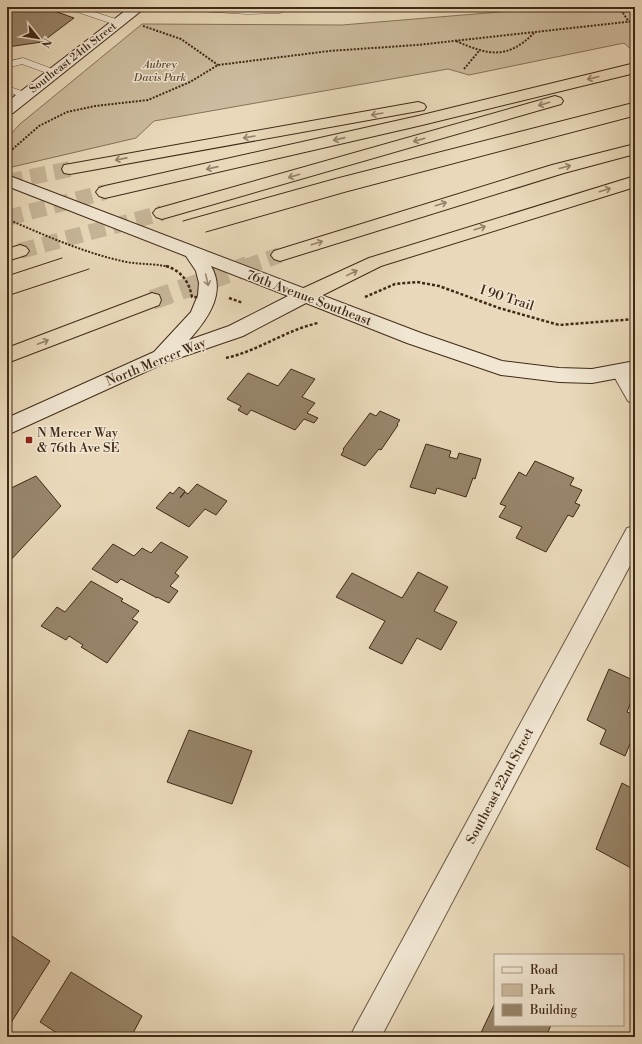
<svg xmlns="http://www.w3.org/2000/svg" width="642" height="1044" viewBox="0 0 642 1044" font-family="'Libre Bodoni',serif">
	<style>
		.green { fill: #ccbb9e; stroke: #86725a }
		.building { fill: #98856b; stroke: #402916 }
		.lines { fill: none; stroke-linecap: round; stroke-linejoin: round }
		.highway-tunnel-far1 { stroke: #c7b699; stroke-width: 16; stroke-dasharray: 16 8; stroke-linecap: butt }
		.highway-tunnel { stroke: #c7b699; stroke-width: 20; stroke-dasharray: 20 10; stroke-linecap: butt }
		.lane-casing { stroke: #6a553f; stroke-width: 1 }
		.street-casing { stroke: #6a553f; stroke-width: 2 }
		.secondary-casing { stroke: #402916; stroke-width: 2 }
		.highway-casing { stroke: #402916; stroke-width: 2 }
		.path-far1 { stroke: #402916; stroke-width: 2; stroke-dasharray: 2 1.5; stroke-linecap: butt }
		.path { stroke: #402916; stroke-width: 2.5; stroke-dasharray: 3 2; stroke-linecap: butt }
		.lane { fill: #f1e6d2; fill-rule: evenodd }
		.street { fill: #f1e6d2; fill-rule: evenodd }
		.secondary { fill: #f1e6d2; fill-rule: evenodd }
		.highway { fill: #e9d9ba; fill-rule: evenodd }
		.tram { stroke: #402916; stroke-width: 1 }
		.path-bridge-far1 { stroke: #402916; stroke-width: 2; stroke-dasharray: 2 1.5; stroke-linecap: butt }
		.path-bridge { stroke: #402916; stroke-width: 2.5; stroke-dasharray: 3 2; stroke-linecap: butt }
		.oneway { stroke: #948168 }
		.oneway2 { stroke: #988874 }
		.poi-dot { fill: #8f2418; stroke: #f1e6d2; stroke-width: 1.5 }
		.labels { text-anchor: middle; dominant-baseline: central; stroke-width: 3; stroke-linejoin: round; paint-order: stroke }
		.far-street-label { font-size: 11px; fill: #402916; stroke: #f1e6d2 }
		.far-park-label { font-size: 11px; font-style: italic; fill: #5c4631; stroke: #f1e6d2 }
		.street-label { font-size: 13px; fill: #402916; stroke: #f1e6d2 }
		.poi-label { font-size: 13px; fill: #402916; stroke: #f1e6d2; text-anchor: start }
	</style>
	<rect width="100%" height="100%" fill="#e9d9ba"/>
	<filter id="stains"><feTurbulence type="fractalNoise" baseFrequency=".005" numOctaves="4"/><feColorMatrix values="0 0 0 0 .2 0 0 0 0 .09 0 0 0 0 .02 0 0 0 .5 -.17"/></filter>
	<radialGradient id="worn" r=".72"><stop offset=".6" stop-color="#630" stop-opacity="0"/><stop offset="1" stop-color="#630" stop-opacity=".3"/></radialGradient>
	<path class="green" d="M 560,7 L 635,7 L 635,53 L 624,43 L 469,75 L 448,69 L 154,121 L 136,138 L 12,167 L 7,164 L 7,138 L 20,124 L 142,24 L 342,25 Z"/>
	<g class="building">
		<path d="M 7,7 L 43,7 L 74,18 L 42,42 L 7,47 Z"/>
		<path d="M 291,369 L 315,379 L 302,397 L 315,403 L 307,413 L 318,418 L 314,423 L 304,419 L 295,430 L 251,410 L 247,415 L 238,410 L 241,406 L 227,399 L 248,373 L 278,386 Z"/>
		<path d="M 380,411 L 400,420 L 397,424 L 398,425 L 381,450 L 379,449 L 365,466 L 341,455 L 344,450 L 343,449 L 370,413 L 376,416 Z"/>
		<path d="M 426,444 L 451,451 L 449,457 L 457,459 L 459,453 L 481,459 L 475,479 L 473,478 L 466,497 L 437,488 L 435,494 L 410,487 Z"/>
		<path d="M 535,461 L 574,478 L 570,485 L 582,490 L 575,503 L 580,505 L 573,517 L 568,515 L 546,552 L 516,538 L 522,527 L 499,517 L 506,506 L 500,504 L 519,472 L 526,476 Z"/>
		<path d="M 36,476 L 61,506 L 7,564 L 7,490 Z"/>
		<path d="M 197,484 L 227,501 L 216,515 L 205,509 L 189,527 L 156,508 L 170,492 L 173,494 L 179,487 L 185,491 L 180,498 L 185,492 L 188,494 Z"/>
		<path d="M 161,542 L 188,557 L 175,573 L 179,576 L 170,586 L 178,591 L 169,603 L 157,597 L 157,598 L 121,579 L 117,583 L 92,569 L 113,544 L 134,556 L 142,548 L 151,553 Z"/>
		<path d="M 418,572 L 448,587 L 434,611 L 457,622 L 441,650 L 417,638 L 402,664 L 369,648 L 385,621 L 336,597 L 352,573 L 402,598 Z"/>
		<path d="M 91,581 L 123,599 L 121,601 L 139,611 L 132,619 L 138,622 L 107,663 L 81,647 L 83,645 L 69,636 L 66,640 L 41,626 L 57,607 L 65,612 Z"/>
		<path d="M 609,669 L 635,681 L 635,692 L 627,712 L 635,715 L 635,732 L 625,756 L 600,744 L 606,730 L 587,720 Z"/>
		<path d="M 189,730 L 252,751 L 232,804 L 167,782 Z"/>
		<path d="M 622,783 L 635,790 L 635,864 L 633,869 L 596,849 Z"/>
		<path d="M 7,933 L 50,961 L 7,1029 Z"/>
		<path d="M 71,972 L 142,1016 L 131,1037 L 63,1037 L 40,1022 Z"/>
		<path d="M 495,1003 L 495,1025 L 551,1025 L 546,1037 L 479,1037 Z"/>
	</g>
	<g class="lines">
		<g class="highway-tunnel-far1">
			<path d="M 7,182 L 70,169"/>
			<path d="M 7,218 L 105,192"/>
			<path d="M 20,251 L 162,213"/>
			<path d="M 245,267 L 280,255"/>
		</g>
		<path class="highway-tunnel" d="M 152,300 L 248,266"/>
		<defs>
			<g id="lane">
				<path d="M 67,7 L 79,7 L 122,21 L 123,23 L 119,26 L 68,9 Z"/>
				<path d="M 176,7 L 248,8 L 286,7 L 283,12 L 280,13 L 248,14 L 180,10 Z"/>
				<path d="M 23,58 L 58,71 L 60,73 L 55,76 L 22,64 L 7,68 L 7,62 Z"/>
				<path d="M 7,86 L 28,93 L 30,95 L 25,98 L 7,92 Z"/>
			</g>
			<g id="street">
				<path d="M 621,364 L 628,366 L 635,378 L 635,404 L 628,401 L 611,371 L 614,366 Z"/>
				<path d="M 635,526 L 635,556 L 381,1037 L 350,1037 L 355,1027 L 627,528 Z"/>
			</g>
			<g id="secondary">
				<path d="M 130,7 L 146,7 L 13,113 L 7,115 L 7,102 Z"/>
				<path d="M 7,175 L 421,333 L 502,361 L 559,368 L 592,369 L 635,361 L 635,375 L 592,383 L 559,382 L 501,375 L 407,343 L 306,303 L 243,336 L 167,362 L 7,435 L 7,418 L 154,352 L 191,312 L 198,295 L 199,283 L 196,271 L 186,256 L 7,186 ZM 211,266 L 288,296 L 229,326 L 189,340 C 207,320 227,293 211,266 Z"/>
			</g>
			<g id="highway">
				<path d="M 631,64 L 635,65 L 635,73 L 418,126 L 105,198 L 99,196 L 96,192 L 99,188 L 105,186 L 418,116 Z"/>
				<path d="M 555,96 L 561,98 L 563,101 L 561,104 L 162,219 L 156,217 L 153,213 L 156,209 Z"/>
				<path d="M 418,102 L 424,104 L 426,107 L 424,110 L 70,174 L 64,173 L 62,169 L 64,165 L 70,164 Z"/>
				<path d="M 635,144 L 635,154 L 564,173 L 280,261 L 274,259 L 271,255 L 274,251 L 552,165 Z"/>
				<path d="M 635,176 L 635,187 L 381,266 L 311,301 L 304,303 L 297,301 L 295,296 L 297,291 L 369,258 Z"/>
				<path d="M 20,245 L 26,247 L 29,251 L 26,255 L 7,261 L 7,249 Z"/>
				<path d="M 152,293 L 159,295 L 161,300 L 159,305 L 7,363 L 7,348 Z"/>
			</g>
		</defs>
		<use href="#lane" class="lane-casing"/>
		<use href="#street" class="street-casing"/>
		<use href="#secondary" class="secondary-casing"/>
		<use href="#highway" class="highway-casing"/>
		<g class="path-far1">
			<path d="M 614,7 L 623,13 L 629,22"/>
			<path d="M 143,26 L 181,39 L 218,65"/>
			<path d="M 456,41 C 488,55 507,60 534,33"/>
			<path d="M 464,69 L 479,51"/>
			<path d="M 7,154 L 39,126 L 67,112 L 95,106 L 148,100 L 190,82 L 218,65 L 329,51 L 417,45 L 635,21"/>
		</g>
		<g class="path">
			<path d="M 365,297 L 395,284 L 417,282 L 439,286 L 499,308 L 559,325 L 635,319"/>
			<path d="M 229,298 L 243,303"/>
			<path d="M 226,358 C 258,351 286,330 318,323"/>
		</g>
		<use href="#lane" class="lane"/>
		<use href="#street" class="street"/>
		<use href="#secondary" class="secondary"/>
		<use href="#highway" class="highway"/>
		<g class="tram">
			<path d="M 183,221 L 337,178 L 635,102"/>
			<path d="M 206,232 L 346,192 L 635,116"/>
			<path d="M 7,276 L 62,258"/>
			<path d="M 7,296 L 89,269"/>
		</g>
		<path class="path-bridge-far1" d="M 7,219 C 44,235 82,252 122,261 C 138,265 154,263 170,267"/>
		<path class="path-bridge" d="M 166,266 C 182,271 189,282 192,297 L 198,297"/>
	</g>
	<defs><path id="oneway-shaft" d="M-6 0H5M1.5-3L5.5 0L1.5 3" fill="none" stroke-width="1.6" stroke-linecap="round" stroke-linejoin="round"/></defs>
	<g class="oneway">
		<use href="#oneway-shaft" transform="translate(593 78) rotate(166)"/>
		<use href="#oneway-shaft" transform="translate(544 104) rotate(164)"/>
		<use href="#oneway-shaft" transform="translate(377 114) rotate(170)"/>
		<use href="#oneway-shaft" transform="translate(249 137) rotate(170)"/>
		<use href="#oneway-shaft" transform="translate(339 139) rotate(167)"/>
		<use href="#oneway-shaft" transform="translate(419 140) rotate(164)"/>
		<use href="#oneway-shaft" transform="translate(121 159) rotate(169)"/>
		<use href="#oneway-shaft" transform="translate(565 167) rotate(-15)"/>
		<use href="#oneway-shaft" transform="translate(212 168) rotate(167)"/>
		<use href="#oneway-shaft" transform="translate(294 176) rotate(164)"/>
		<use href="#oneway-shaft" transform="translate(605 190) rotate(-17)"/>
		<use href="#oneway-shaft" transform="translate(441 204) rotate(-17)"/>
		<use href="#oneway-shaft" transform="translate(480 228) rotate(-17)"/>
		<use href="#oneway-shaft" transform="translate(317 243) rotate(-18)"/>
		<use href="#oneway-shaft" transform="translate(352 273) rotate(-26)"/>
		<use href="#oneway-shaft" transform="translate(43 342) rotate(-21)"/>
	</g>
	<use class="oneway2" href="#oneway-shaft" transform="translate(207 280) rotate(77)"/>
	<rect class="poi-dot" x="25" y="436" width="8" height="8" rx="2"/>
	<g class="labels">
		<g class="far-street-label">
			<text transform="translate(73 58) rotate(-38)">Southeast 24th Street</text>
		</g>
		<g class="far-park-label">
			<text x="160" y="65">Aubrey<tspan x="160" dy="13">Davis Park</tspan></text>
		</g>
		<g class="street-label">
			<text transform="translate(309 298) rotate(21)">76th Avenue Southeast</text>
			<text transform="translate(507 298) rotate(18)">I 90 Trail</text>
			<text transform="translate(156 362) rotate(-22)">North Mercer Way</text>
			<text transform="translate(500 786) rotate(-62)">Southeast 22nd Street</text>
		</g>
		<g class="poi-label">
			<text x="37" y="433">N Mercer Way<tspan x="37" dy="15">&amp; 76th Ave SE</tspan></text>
		</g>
	</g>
	<rect width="642" height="1044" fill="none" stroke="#e9d9ba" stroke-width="24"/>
	<rect x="8" y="8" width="626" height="1028" fill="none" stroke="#402916" stroke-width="2"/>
	<rect x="12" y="12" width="618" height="1020" fill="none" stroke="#402916"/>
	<rect x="494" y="954" width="130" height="72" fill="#f1e6d2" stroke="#aa9a87"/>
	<rect x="502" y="967" width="20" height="6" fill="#f1e6d2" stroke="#aa9a87"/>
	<text x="530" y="974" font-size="12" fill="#402916">Road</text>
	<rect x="502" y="984" width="20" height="12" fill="#ccbb9e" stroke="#aa9a87"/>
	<text x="530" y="994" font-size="12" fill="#402916">Park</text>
	<rect x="502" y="1004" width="20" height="12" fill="#98856b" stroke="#aa9a87"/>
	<text x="530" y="1014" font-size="12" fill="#402916">Building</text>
	<g transform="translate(38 38) rotate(120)" stroke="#f1e6d2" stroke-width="3" paint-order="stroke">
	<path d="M0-3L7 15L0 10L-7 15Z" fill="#402916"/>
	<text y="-6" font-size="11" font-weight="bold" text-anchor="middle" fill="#402916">N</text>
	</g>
	<rect width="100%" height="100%" filter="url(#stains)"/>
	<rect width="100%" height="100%" fill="url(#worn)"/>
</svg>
